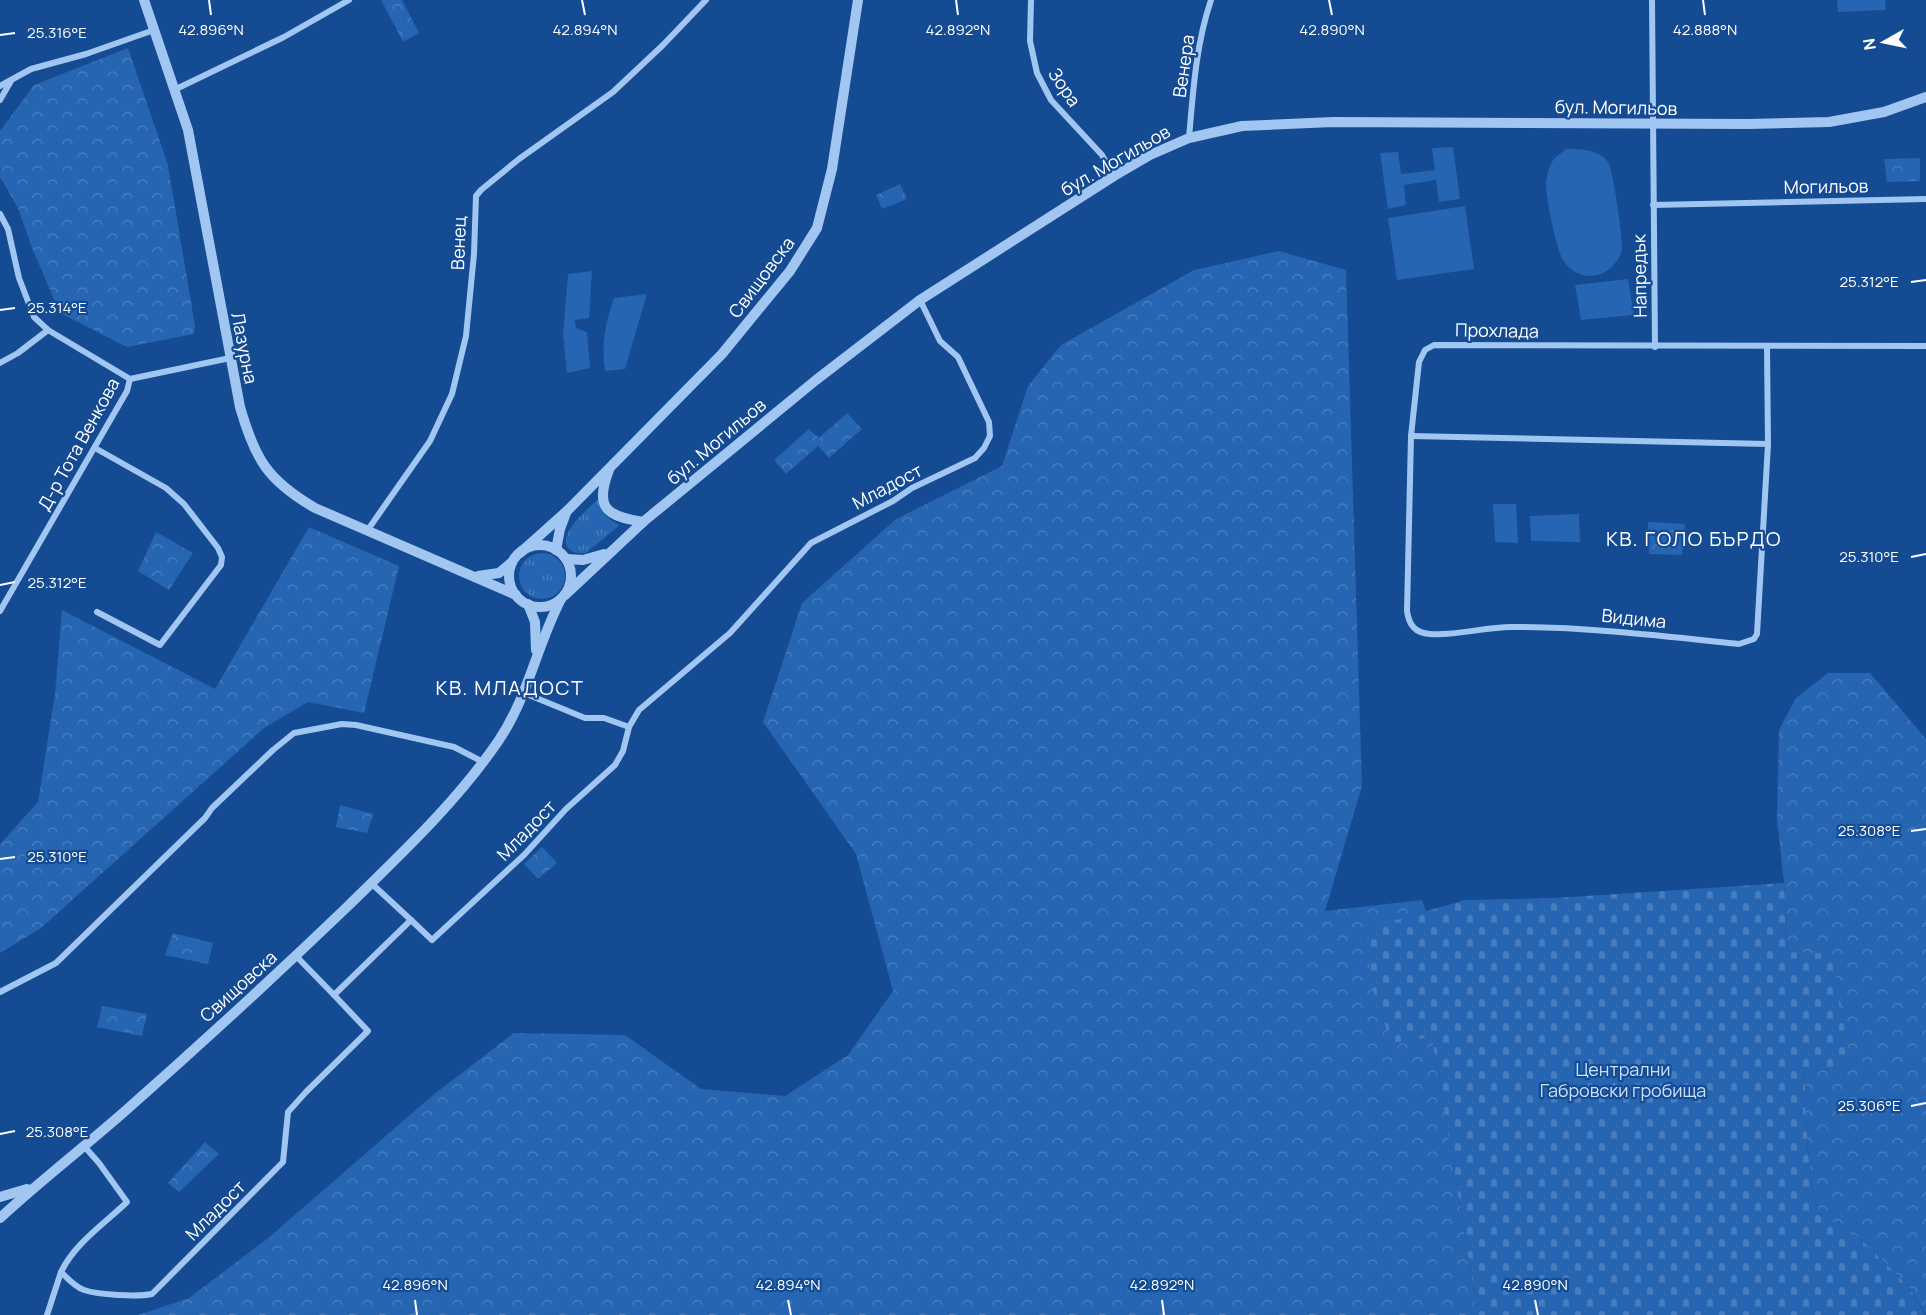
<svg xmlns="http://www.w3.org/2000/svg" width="1926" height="1315" viewBox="0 0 1926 1315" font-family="Manrope,sans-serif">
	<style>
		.grass { fill: url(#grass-tufts) }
		.forest { fill: url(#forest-crowns) }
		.cemetery { fill: url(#cemetery-stones) }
		.garden { fill: #2665b1 }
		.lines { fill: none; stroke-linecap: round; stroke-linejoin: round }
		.minor { stroke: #a1c6f2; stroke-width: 6 }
		.tertiary { stroke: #a1c6f2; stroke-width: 10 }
		.ticks { fill: none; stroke: #fff; stroke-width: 2 }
		.labels { text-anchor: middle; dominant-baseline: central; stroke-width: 4.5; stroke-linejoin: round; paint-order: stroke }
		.street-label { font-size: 18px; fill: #fff; stroke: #144b92 }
		.park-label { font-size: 18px; fill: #c8e0fc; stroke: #144b92 }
		.neighbourhood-label { font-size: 20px; letter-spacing: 1.5px; fill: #fff; stroke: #144b92 }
		.ticks-label { font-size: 15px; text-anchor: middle; fill: #fff; stroke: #144b92; stroke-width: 4.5; stroke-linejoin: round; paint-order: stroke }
	</style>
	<defs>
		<pattern id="grass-tufts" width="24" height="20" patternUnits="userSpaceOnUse" patternTransform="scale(1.5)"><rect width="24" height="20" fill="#2665b1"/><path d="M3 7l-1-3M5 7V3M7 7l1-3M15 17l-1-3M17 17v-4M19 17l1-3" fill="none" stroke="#477cbd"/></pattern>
		<pattern id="forest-crowns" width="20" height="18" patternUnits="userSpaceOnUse" patternTransform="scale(1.5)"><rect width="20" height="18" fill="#2665b1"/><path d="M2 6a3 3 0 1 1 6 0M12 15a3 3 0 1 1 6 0" fill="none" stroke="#477cbd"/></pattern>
		<pattern id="cemetery-stones" width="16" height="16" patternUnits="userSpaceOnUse" patternTransform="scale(1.5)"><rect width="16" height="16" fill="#2665b1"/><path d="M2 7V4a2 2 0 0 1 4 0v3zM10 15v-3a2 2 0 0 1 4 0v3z" fill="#477cbd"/></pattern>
	</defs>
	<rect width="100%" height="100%" fill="#144b92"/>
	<g class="grass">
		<path d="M 598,499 C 602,513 607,519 620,525 L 586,553 C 580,554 572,553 568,548 C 557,534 589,508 598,499 Z"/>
		<circle cx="542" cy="576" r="23"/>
	</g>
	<g class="forest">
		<path d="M 381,0 L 402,0 L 419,33 L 403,42 Z"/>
		<path d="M 128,48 L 168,165 L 195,326 L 194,334 L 127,347 L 60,313 L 32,248 L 18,208 L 0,177 L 0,131 L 34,85 Z"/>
		<path d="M 1920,158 L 1920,181 L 1887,182 L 1884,159 Z"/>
		<path d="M 900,184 L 907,199 L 882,209 L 876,195 Z"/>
		<path d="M 1279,251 L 1346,270 L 1362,786 L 1325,911 L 1422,900 L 1426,911 L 1368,929 L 1432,1036 L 1478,1315 L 138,1315 L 189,1298 L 267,1239 L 433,1095 L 514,1033 L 625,1035 L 701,1089 L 785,1096 L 848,1055 L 893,991 L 856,854 L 763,722 L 802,603 L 896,519 L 1002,466 L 1028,386 L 1061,345 L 1194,270 Z"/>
		<path d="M 847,413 L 862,429 L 829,458 L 818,446 L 786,474 L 774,460 L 809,429 L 819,438 Z"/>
		<path d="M 1648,522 L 1685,524 L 1682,555 L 1649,554 Z"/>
		<path d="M 309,527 L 399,566 L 364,713 L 308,702 L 264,728 L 41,928 L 0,953 L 0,844 L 38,802 L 55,694 L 62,610 L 215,689 Z"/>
		<path d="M 156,532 L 193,553 L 169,590 L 138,571 Z"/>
		<path d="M 1828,673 L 1870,673 L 1926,739 L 1926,1315 L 1909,1287 L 1869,1247 L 1842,1224 L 1822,1220 C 1805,1181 1807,1115 1804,1072 L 1850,1067 L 1788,952 L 1784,883 L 1777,820 L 1779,730 L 1795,699 Z"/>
		<path d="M 340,805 L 373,814 L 367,833 L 336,827 Z"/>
		<path d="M 542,847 L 557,863 L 538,879 L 524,864 Z"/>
		<path d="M 173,933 L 213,943 L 208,964 L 165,955 Z"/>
		<path d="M 102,1006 L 147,1014 L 142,1036 L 97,1027 Z"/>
		<path d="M 205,1142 L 219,1154 L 179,1192 L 168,1183 Z"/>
	</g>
	<path class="cemetery" d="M 1784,883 L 1788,952 L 1833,954 L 1850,1067 L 1804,1072 C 1807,1114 1805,1182 1822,1220 L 1842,1224 L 1869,1247 L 1909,1287 L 1925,1315 L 1478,1315 L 1432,1037 L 1391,1043 L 1370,981 L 1368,928 L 1465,900 L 1555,898 Z"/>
	<g class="garden">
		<path d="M 1837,0 L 1885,0 L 1886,10 L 1838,12 Z"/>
		<path d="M 1453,147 L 1460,199 L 1439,202 L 1436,180 L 1404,185 L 1406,205 L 1388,209 L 1380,153 L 1398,152 L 1401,174 L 1435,170 L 1432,148 Z"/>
		<path d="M 1566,149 C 1580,149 1598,149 1608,162 C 1613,169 1623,238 1622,248 C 1621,258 1612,269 1603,273 C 1589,280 1571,274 1563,260 C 1556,248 1546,199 1546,184 C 1546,179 1549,166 1552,162 C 1554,157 1562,153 1566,149 Z"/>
		<path d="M 1465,206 L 1474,269 L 1397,280 L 1388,218 Z"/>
		<path d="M 592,271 L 589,318 L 575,320 L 576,328 L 587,332 L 590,368 L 567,373 L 563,335 L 568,274 Z"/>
		<path d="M 1628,279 L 1634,315 L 1581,320 L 1575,285 Z"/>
		<path d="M 647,294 L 625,369 L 605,371 C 601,343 605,325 614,298 Z"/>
		<path d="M 1493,504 L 1516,504 L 1518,543 L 1495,542 Z"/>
		<path d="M 1579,514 L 1580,542 L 1531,541 L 1530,516 Z"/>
	</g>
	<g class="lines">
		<g class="minor">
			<path d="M 1031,0 L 1030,41 L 1037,73 L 1051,100 L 1102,155 L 1114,176"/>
			<path d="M 1652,0 L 1655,347"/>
			<path d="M 0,86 L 31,69 L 86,54 L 154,30"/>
			<path d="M 174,90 L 284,37 L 349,0"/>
			<path d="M 0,100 L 11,81"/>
			<path d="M 1189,138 C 1193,92 1196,44 1211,0"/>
			<path d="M 1653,205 L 1926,199"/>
			<path d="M 0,214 L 8,229 L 19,278 L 34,317 L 48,330 L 130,379"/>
			<path d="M 1767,347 L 1768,444 L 1757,634 L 1754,639 L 1739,644 C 1663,636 1588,627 1511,627 C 1485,627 1456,636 1430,634 C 1415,633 1409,625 1407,611 L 1411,436 L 1419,362 L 1425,350 L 1434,345 L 1926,346"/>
			<path d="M 0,363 L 18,353 L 48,330"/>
			<path d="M 130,379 L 230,358"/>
			<path d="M 1411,436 L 1768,444"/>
			<path d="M 95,448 L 166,488 L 184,504 L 218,548 L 222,557 L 221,565 L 160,645 L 97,612"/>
			<path d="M 367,531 L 430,441 L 452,394 L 466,336 L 474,254 L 476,196 L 481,190 L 519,159 L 613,92 L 663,45 L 706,0"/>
			<path d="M 0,611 L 127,391 L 130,379"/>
			<path d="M 524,693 L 585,718 L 604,718 L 629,727"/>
			<path d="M 371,883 L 411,920"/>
			<path d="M 296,956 L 334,995"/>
			<path d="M 0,992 L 56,963 L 205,818 L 212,808 L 273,750 L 294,733 L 342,724 L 356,725 L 454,747 L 483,762"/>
			<path d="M 84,1146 L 99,1163 L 127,1202 C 104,1224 75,1243 61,1272 C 68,1279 75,1287 84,1290 C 99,1295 137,1297 152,1294 L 283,1162 L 288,1112 L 306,1092 L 368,1031 L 334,995 L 411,920 L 432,940 L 524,855 L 566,809 L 615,765 L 623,751 L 629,727 L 639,710 L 730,633 L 811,543 L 893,501 L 912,488 L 975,458 L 984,448 L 990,436 L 989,422 L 958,357 L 940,341 L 920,300"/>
			<path d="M 47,1315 L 61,1272"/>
		</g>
		<g class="tertiary">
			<path d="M 144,0 L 188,130 L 240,407 C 255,459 267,480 315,508 L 516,595"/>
			<path d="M 609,470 C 594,509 607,516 643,522"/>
			<circle cx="540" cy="576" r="31"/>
			<path d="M 556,550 L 560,529 L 566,513"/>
			<path d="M 520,553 L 568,510 L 722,354 L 790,271 L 817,228 L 832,169 L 858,0"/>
			<path d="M 566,559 L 583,560 L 604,554"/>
			<path d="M 478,576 L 499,573 L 512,562"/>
			<path d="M 565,595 L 643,522 L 816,380 L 920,300 L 1114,176 L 1150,155 L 1189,138 L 1242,126 L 1333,122 L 1748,124 L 1829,122 L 1884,112 L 1926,97"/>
			<path d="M 528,604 L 535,622 L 536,650"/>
			<path d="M 0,1197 L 27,1189"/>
			<path d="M 0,1218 C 40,1181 83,1148 124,1112 C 200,1045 274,977 347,907 C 400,855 457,802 499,740 C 528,697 537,645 561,599"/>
		</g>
	</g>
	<path class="ticks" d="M 209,0 L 211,15M 582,0 L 585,15M 956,0 L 958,15M 1329,0 L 1332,15M 1703,0 L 1705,15M 0,35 L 15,33M 1911,282 L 1926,280M 0,310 L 15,308M 1911,557 L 1926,554M 0,585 L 15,582M 1911,831 L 1926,829M 0,859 L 15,857M 1911,1106 L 1926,1103M 0,1134 L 15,1131M 415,1300 L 417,1315M 788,1300 L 791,1315M 1162,1300 L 1164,1315M 1535,1300 L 1538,1315"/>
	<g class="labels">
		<g class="street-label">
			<text transform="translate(1183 66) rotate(-82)">Венера</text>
			<text transform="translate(1065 87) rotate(56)">Зора</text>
			<text transform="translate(1616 107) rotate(1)">бул. Могильов</text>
			<text transform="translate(1115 160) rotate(-30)">бул. Могильов</text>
			<text transform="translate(1826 186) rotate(-1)">Могильов</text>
			<text transform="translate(458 243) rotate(-88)">Венец</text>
			<text transform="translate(1639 276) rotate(-91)">Напредък</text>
			<text transform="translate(761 277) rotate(-53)">Свищовска</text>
			<text transform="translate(1497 330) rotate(1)">Прохлада</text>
			<text transform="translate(245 348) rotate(79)">Лазурна</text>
			<text transform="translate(716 441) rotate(-40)">бул. Могильов</text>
			<text transform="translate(78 444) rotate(-61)">Д-р Тота Венкова</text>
			<text transform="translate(887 486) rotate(-28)">Младост</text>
			<text transform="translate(1634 618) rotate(6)">Видима</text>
			<text transform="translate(526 830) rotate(-46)">Младост</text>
			<text transform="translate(238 986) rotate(-42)">Свищовска</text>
			<text transform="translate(215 1210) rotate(-45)">Младост</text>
		</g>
		<g class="park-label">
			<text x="1623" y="1069">Централни<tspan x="1623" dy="21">Габровски гробища</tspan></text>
		</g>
		<g class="neighbourhood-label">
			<text x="1694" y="538">КВ. ГОЛО БЪРДО</text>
			<text x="510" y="687">КВ. МЛАДОСТ</text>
		</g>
	</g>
	<g class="ticks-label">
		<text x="211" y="35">42.896°N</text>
		<text x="585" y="35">42.894°N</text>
		<text x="958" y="35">42.892°N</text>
		<text x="1332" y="35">42.890°N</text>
		<text x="1705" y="35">42.888°N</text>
		<text x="57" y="38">25.316°E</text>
		<text x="1869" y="287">25.312°E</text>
		<text x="57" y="313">25.314°E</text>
		<text x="1869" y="562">25.310°E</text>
		<text x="57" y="588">25.312°E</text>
		<text x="1869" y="836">25.308°E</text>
		<text x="57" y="862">25.310°E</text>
		<text x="1869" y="1111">25.306°E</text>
		<text x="57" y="1137">25.308°E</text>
		<text x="415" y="1290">42.896°N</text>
		<text x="788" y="1290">42.894°N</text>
		<text x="1162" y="1290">42.892°N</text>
		<text x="1535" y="1290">42.890°N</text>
	</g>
	<g transform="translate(1884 42) rotate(261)" stroke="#144b92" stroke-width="4.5" paint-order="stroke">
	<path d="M0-4.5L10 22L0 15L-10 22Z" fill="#ffffff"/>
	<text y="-9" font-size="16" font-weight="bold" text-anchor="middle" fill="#ffffff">N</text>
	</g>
</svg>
